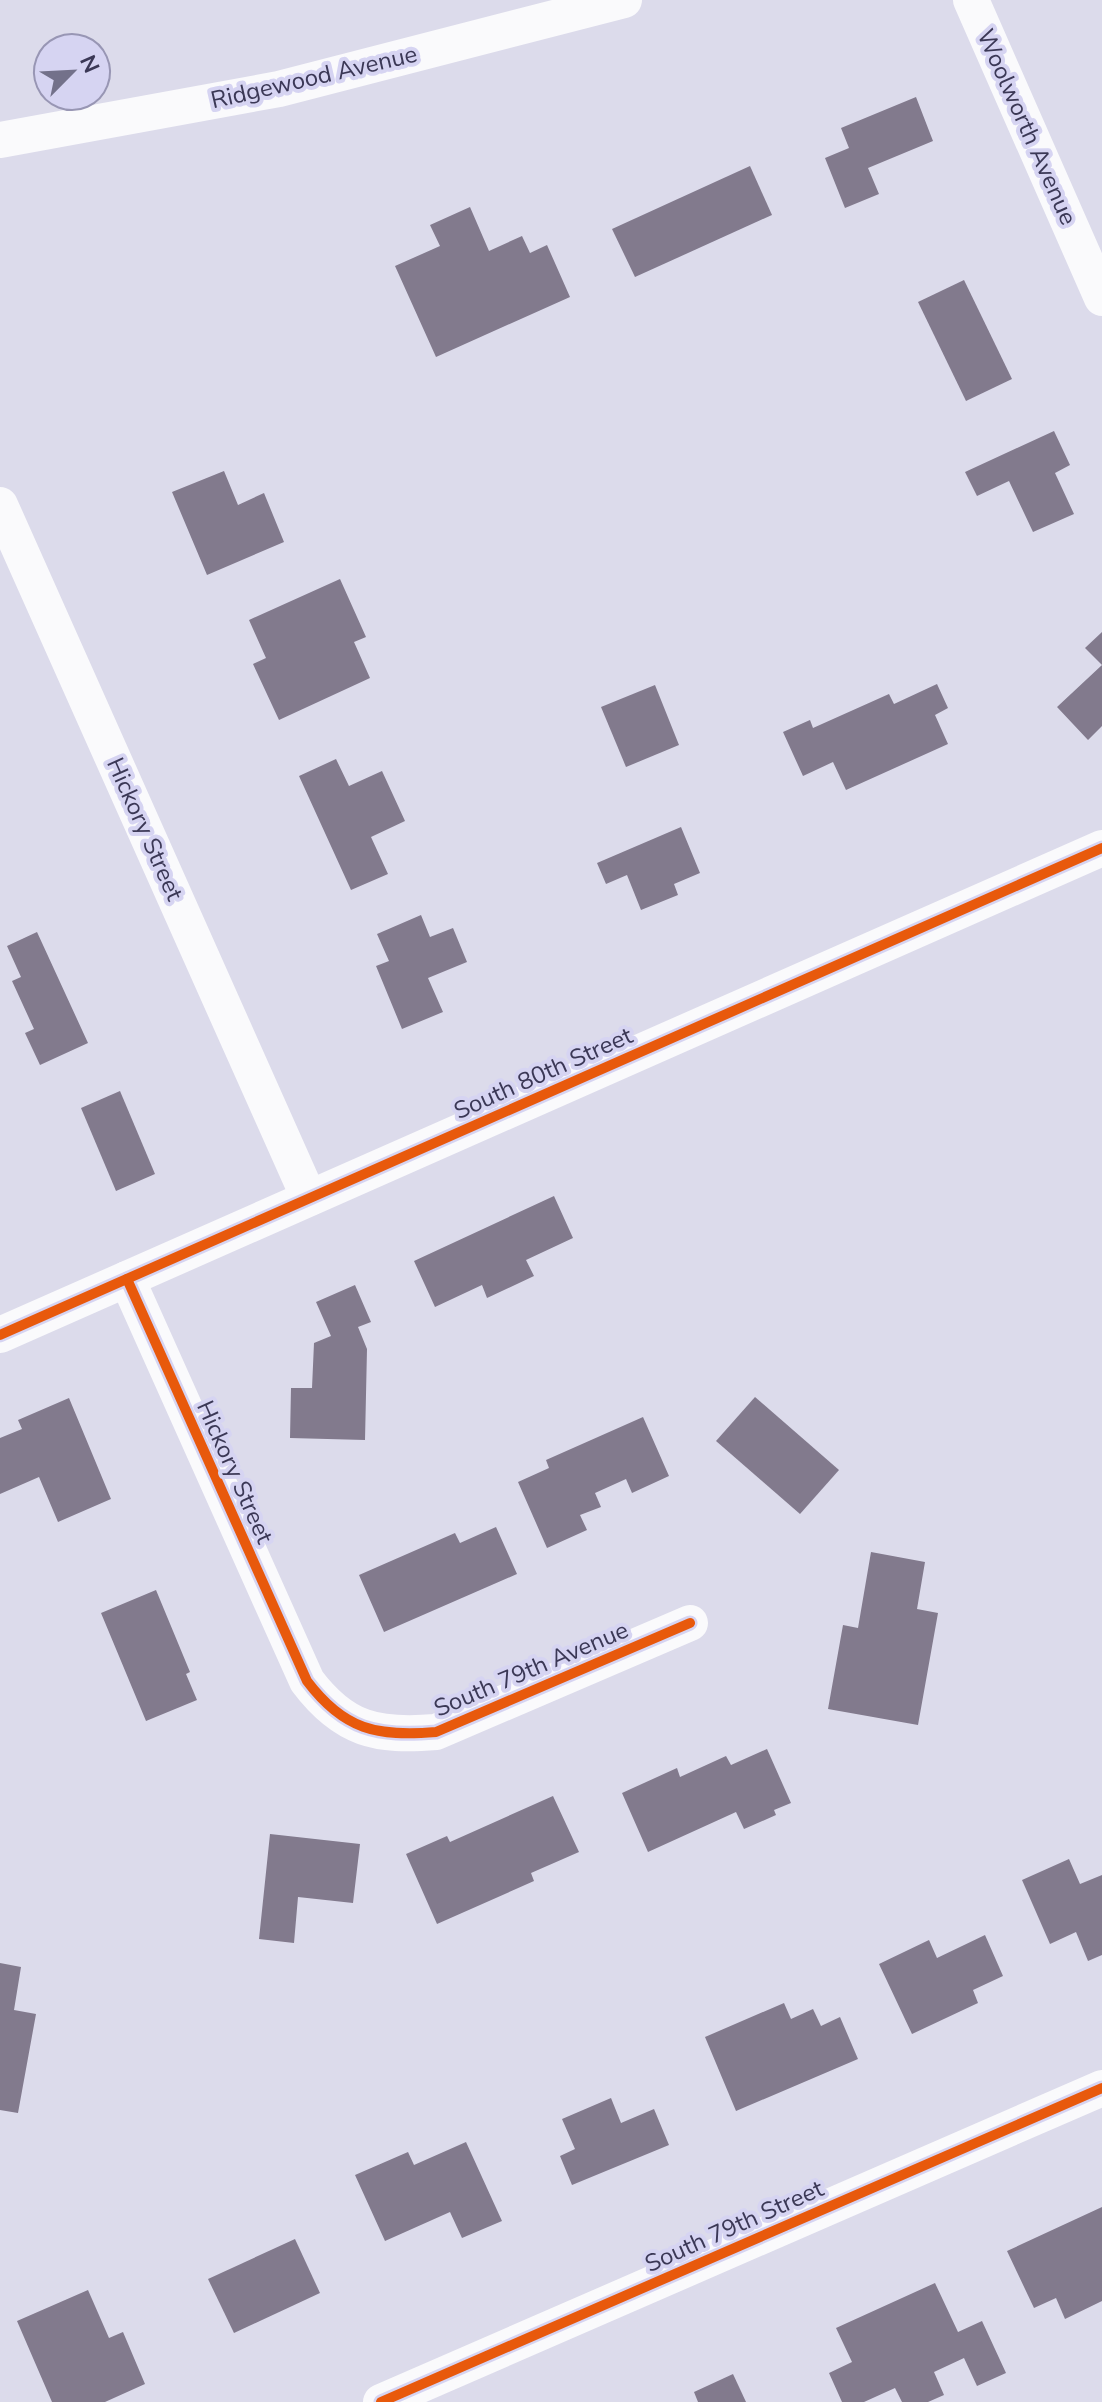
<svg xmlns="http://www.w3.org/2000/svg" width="1102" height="2402" viewBox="0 0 1102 2402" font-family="'Nunito Sans',sans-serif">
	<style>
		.building { fill: #827a8d }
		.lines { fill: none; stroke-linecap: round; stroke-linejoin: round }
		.minor { stroke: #fafafc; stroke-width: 36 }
		.cycleway-casing { stroke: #d6d4f2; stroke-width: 15 }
		.cycleway { stroke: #e8590c; stroke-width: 10 }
		.labels { text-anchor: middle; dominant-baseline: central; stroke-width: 8; stroke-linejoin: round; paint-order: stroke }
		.street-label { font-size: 24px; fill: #3b3856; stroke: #d6d4f2 }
	</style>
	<rect width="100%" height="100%" fill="#dcdbeb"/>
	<g class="building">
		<path d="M 916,97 L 933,141 L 868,168 L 879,194 L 845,208 L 825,158 L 849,148 L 841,128 Z"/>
		<path d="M 750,166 L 772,215 L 635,277 L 612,229 Z"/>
		<path d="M 470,207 L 489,251 L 522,236 L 530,253 L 547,245 L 570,297 L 436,357 L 395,266 L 440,246 L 430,225 Z"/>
		<path d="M 964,280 L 1012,379 L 966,401 L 918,302 Z"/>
		<path d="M 1054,431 L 1070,465 L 1055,473 L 1074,514 L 1033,532 L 1009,481 L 977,496 L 965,472 Z"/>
		<path d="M 224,471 L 238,505 L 264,493 L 284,542 L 207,575 L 172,492 Z"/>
		<path d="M 340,579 L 366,637 L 354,642 L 370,678 L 279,720 L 253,664 L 266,658 L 249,620 Z"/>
		<path d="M 1102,632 L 1102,726 L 1088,740 L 1057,707 L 1102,665 L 1085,648 Z"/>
		<path d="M 937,684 L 948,708 L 935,715 L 948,744 L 846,790 L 833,762 L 803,776 L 783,732 L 810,720 L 813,728 L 889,694 L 894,704 Z"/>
		<path d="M 655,685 L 679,745 L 626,767 L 601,707 Z"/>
		<path d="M 336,759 L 349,786 L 382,771 L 405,821 L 371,837 L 388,874 L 351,890 L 299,776 Z"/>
		<path d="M 681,827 L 700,873 L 674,884 L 678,895 L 641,910 L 627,875 L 606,884 L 597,863 Z"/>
		<path d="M 421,915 L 430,937 L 453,928 L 467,962 L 428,978 L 443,1012 L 402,1029 L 376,966 L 389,961 L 377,934 Z"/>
		<path d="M 37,932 L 88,1043 L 40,1065 L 25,1033 L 34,1029 L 12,981 L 21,977 L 7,946 Z"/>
		<path d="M 120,1091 L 155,1174 L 116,1191 L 81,1108 Z"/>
		<path d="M 554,1196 L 573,1238 L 526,1260 L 534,1276 L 487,1298 L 482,1285 L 435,1307 L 414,1261 Z"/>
		<path d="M 355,1285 L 371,1322 L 358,1327 L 367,1349 L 365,1440 L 290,1438 L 291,1388 L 312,1388 L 314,1343 L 331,1336 L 316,1302 Z"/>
		<path d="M 755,1397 L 839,1470 L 800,1514 L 716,1441 Z"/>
		<path d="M 69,1398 L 111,1499 L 58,1522 L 39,1477 L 0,1494 L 0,1438 L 22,1429 L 18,1420 Z"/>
		<path d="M 643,1417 L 669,1476 L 632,1493 L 626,1479 L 595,1493 L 601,1507 L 580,1515 L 587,1530 L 547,1548 L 518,1482 L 549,1468 L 546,1460 Z"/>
		<path d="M 496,1527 L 517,1574 L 384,1632 L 359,1575 L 455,1533 L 460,1543 Z"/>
		<path d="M 871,1552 L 925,1562 L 917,1609 L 938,1613 L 918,1725 L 828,1709 L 843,1625 L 858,1628 Z"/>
		<path d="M 156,1590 L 190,1672 L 186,1674 L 197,1700 L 146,1721 L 101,1613 Z"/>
		<path d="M 767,1749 L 791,1803 L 774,1810 L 776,1815 L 744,1829 L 736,1812 L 648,1852 L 622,1793 L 677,1768 L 680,1777 L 726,1756 L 731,1765 Z"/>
		<path d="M 553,1796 L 579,1852 L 531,1873 L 534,1881 L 437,1924 L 406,1854 L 447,1836 L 450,1842 Z"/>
		<path d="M 270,1834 L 360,1844 L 353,1903 L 298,1897 L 294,1943 L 259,1939 Z"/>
		<path d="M 1069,1859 L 1080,1884 L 1102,1875 L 1102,1955 L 1088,1961 L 1076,1932 L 1050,1944 L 1022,1880 Z"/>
		<path d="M 985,1935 L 1003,1976 L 973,1990 L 978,2003 L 912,2034 L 879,1964 L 929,1940 L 937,1958 Z"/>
		<path d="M 0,1963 L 21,1967 L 14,2010 L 36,2014 L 18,2113 L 0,2110 Z"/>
		<path d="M 784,2003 L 791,2019 L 813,2009 L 821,2026 L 840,2017 L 858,2059 L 736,2111 L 705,2037 Z"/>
		<path d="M 611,2098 L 621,2123 L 654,2109 L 669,2145 L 572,2185 L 560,2156 L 575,2149 L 562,2119 Z"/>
		<path d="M 466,2142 L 502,2221 L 462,2238 L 450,2212 L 385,2241 L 355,2175 L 408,2152 L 414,2165 Z"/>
		<path d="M 1102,2207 L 1102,2301 L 1065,2319 L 1056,2298 L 1034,2308 L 1007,2251 Z"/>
		<path d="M 295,2239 L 320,2293 L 234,2333 L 208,2279 Z"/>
		<path d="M 935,2283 L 958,2332 L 982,2321 L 1006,2373 L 977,2386 L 964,2358 L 934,2372 L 944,2395 L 928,2402 L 902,2402 L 895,2388 L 864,2402 L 842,2402 L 829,2373 L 852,2362 L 836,2328 Z"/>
		<path d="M 88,2290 L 109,2338 L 123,2332 L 145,2384 L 105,2402 L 52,2402 L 17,2321 Z"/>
		<path d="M 733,2374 L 746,2402 L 698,2402 L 694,2392 Z"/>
	</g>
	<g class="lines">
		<g class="minor">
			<path d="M 971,0 L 1102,298"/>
			<path d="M 0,140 L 279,89 L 624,0"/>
			<path d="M 0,505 L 309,1198"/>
			<path d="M 127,1279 L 307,1681 C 344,1730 377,1737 436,1732 L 690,1623"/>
			<path d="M 0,1335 L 1102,848"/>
			<path d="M 381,2402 L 1102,2088"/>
		</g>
		<defs>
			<g id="cycleway">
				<path d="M 127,1279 L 307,1681 C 344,1730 377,1737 436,1732 L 690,1623"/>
				<path d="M 0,1335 L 1102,848"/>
				<path d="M 381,2402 L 1102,2088"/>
			</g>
		</defs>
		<use href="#cycleway" class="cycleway-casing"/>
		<use href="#cycleway" class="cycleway"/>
	</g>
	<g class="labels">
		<g class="street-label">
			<text transform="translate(314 77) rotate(-13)">Ridgewood Avenue</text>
			<text transform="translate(1027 127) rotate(66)">Woolworth Avenue</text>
			<text transform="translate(145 829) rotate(66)">Hickory Street</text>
			<text transform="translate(543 1073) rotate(-24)">South 80th Street</text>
			<text transform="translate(235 1472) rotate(66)">Hickory Street</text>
			<text transform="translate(531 1669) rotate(-23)">South 79th Avenue</text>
			<text transform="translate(734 2226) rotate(-24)">South 79th Street</text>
		</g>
	</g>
	<g transform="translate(72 72) rotate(66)"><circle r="38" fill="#d6d4f2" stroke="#9896b4" stroke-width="2"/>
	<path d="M0-6L14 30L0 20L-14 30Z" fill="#73718a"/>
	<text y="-12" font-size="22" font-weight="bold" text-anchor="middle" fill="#3b3856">N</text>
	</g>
</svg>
